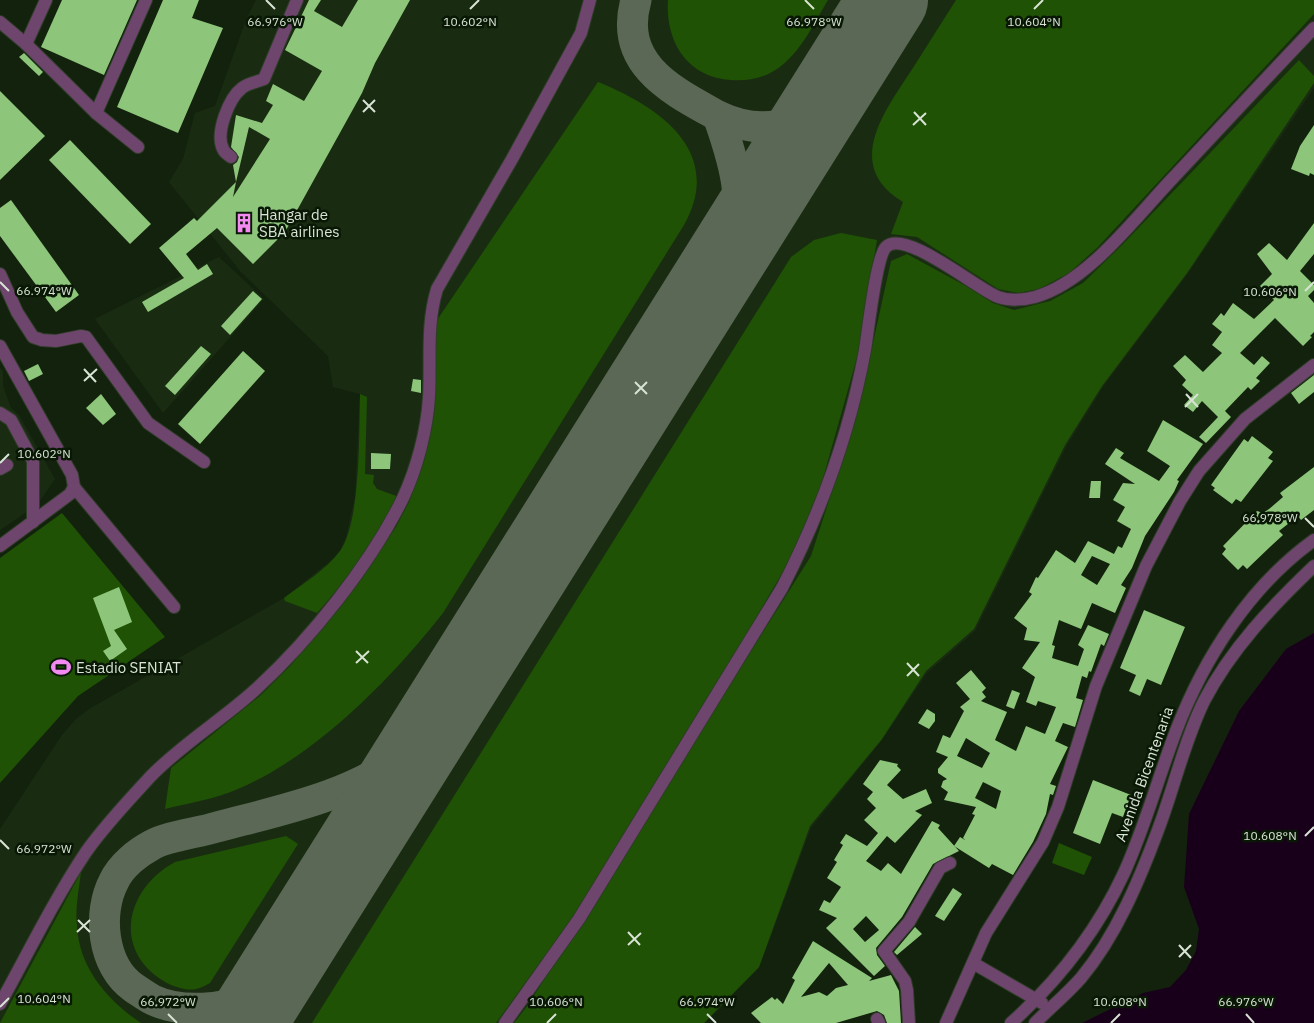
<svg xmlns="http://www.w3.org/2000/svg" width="1314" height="1023" viewBox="0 0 1314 1023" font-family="'IBM Plex Sans',sans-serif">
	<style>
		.built { fill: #192c12 }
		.green { fill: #1f5204 }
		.water { fill: #19001a }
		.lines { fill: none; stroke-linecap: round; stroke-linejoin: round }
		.taxiway { stroke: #5a6855; stroke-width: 31 }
		.runway { stroke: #5a6855; stroke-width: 80 }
		.building { fill: #8dc57a; fill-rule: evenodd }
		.minor-casing { stroke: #2f3d29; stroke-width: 14 }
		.minor { stroke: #6e456d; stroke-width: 12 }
		.ticks { fill: none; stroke: #d8e3d5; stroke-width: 2 }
		.labels { text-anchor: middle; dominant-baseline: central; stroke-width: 5; stroke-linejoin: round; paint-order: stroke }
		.poi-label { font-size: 15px; fill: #d8e3d5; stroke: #091805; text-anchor: start }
		.street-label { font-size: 15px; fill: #d8e3d5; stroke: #091805 }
		.ticks-label { font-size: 12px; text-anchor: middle; fill: #d8e3d5; stroke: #091805; stroke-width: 5; stroke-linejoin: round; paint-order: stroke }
	</style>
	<rect width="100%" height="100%" fill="#13220d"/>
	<g class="built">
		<path d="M 256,0 L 1314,0 L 1314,88 L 1187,275 L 1103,387 L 1066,447 L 975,631 L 927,673 L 882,740 L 811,828 L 759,968 L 705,1023 L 0,1023 L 0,829 L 62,735 L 76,719 L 89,709 L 284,598 L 329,562 L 340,551 L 346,537 L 355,497 L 360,394 L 333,387 L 328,356 L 240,271 L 169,182 L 183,159 L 195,113 L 215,106 L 246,20 Z"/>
		<path d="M 219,257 L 264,299 L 163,413 L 95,319 Z"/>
		<path d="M 0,368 L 3,371 L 3,386 L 11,408 L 19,415 L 55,479 L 37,505 L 0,530 Z"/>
	</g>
	<g class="green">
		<path d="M 668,0 L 828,0 C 813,25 798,58 772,72 C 760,79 745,81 731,80 C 687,78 665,41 668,0 Z"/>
		<path d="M 956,0 L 1314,0 L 1314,14 L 1098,247 L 1069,273 L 1039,289 L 1018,293 L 998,289 L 917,237 L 891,234 L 903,202 C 843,166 884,112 911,71 C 926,47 941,24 956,0 Z"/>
		<path d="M 1299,60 L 1314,76 L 1314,83 L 1187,273 L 1102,386 L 1065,445 L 974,629 L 926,671 L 882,739 L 810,826 L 759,967 L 704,1023 L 514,1023 L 528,1005 L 811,556 L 858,411 L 891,261 L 907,254 L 966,286 L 993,303 L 1014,310 L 1050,301 L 1083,283 L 1122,245 Z"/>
		<path d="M 598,82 C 660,107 725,152 684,225 L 443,613 C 392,678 316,756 238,789 C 215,799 189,803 165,809 L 171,768 L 261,695 L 291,665 L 358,582 L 396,527 L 409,502 L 419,475 L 435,407 L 435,323 Z"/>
		<path d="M 841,233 L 877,240 L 858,354 L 820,489 L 794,553 L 655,789 L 573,917 L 496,1023 L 312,1023 L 791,257 L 814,240 Z"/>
		<path d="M 360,394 L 367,397 L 365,474 L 374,475 L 373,483 L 377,489 L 399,497 C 375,539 350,577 317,613 L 285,601 L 284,598 C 302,584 326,570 340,551 C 361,522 359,431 360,394 Z"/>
		<path d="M 62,513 L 165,637 L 78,696 L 0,783 L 0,558 Z"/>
		<path d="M 286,836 L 298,844 L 210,983 C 206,985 201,988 196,989 C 187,991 175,987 167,983 C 111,952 125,889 175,862 Z"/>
		<path d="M 1059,843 L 1092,857 L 1084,875 L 1052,863 Z"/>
		<path d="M 81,872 C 79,889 75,908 77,926 C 79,968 108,1001 141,1023 L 0,1023 Z"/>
	</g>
	<path class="water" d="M 1314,633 L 1314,1023 L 1082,1023 L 1143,993 L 1170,987 L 1186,970 L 1196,951 L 1199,929 L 1184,887 L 1189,814 L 1239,711 L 1286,649 Z"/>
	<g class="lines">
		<g class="taxiway">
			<path d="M 636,0 C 618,64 671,90 718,116"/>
			<path d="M 733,247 C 747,204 733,158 718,116 C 758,135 796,129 827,97"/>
			<path d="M 273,980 C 267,985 260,992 252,996 C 225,1010 181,1013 153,1000 C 147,997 140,992 134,988 C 102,966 97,913 114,881 C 121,866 137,853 152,845 C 168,836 198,833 217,827 C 281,810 353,796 406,754 C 416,745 425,733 434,724"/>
		</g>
		<path class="runway" d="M 246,1023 L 888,0"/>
	</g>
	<g class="building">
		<path d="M 62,0 L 137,0 L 104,75 L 41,47 Z"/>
		<path d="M 163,0 L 199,0 L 192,18 L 223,28 L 178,133 L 117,107 Z"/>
		<path d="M 309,0 L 321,0 L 314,11 L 342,27 L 358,0 L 410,0 L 375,63 L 362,93 L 285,232 L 253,264 L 217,228 L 186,254 L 198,270 L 207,264 L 213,274 L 148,312 L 142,302 L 184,278 L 159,248 L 194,218 L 197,221 L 236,182 L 233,165 L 237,162 L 239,157 L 231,147 L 236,115 L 262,123 L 273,105 L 266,101 L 273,84 L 304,101 L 322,71 L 285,50 ZM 249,127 L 270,139 L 233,197 L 236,182 Z"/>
		<path d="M 24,53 L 43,72 L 39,76 L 19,57 Z"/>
		<path d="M 0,91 L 45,136 L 0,180 Z"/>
		<path d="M 1314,125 L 1314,175 L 1310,173 L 1309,176 L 1291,169 L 1300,146 Z"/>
		<path d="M 70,140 L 151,224 L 130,244 L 49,160 Z"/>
		<path d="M 11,200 L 79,295 L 56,312 L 0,236 L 0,208 Z"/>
		<path d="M 1314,223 L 1314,254 L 1300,271 L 1314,285 L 1314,290 L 1308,296 L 1314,303 L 1314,332 L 1310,336 L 1312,337 L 1303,346 L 1275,318 L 1240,353 L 1254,365 L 1262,356 L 1270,363 L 1256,378 L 1260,381 L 1251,390 L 1248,387 L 1225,411 L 1231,417 L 1206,443 L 1199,437 L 1218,417 L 1202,401 L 1193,412 L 1184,405 L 1193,395 L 1182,385 L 1186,380 L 1173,366 L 1185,355 L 1203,372 L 1222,353 L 1212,345 L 1222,332 L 1212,324 L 1221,313 L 1224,316 L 1233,303 L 1254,319 L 1274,300 L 1260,286 L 1272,274 L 1257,254 L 1269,243 L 1287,260 Z"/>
		<path d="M 253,291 L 262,299 L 230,335 L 221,326 Z"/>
		<path d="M 201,346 L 211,354 L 175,395 L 165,386 Z"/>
		<path d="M 243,351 L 265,371 L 200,444 L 178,424 Z"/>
		<path d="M 38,364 L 43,374 L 29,381 L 24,371 Z"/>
		<path d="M 1314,375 L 1314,392 L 1299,404 L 1291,393 Z"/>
		<path d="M 413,379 L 421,380 L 421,393 L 411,391 Z"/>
		<path d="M 101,394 L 116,414 L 103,425 L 86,408 Z"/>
		<path d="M 1163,420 L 1203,444 L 1177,480 L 1179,481 L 1174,492 L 1145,536 L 1132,568 L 1121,585 L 1126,588 L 1115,613 L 1092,603 L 1081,629 L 1059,620 L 1052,645 L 1055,646 L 1052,658 L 1078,666 L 1084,649 L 1078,645 L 1088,625 L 1109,634 L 1104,646 L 1101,644 L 1091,672 L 1089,671 L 1087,678 L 1082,676 L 1076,698 L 1083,700 L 1075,727 L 1063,723 L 1055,741 L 1068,747 L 1050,784 L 1056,786 L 1053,795 L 1050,794 L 1046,814 L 1033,842 L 1013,875 L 992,864 L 989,868 L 954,846 L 960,837 L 965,840 L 963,838 L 975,815 L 972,814 L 976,807 L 944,800 L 948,792 L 941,787 L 943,781 L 947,779 L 938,773 L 938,769 L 948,757 L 936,752 L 943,735 L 950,738 L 964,711 L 960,707 L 970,699 L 956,683 L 971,670 L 986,688 L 982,692 L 986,697 L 981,701 L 1007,712 L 995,740 L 1016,751 L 1026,726 L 1045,734 L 1056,707 L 1038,701 L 1036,706 L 1026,702 L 1035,677 L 1022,668 L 1040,642 L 1024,640 L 1027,628 L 1014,618 L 1032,594 L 1029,592 L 1036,577 L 1038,578 L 1056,550 L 1075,563 L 1088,541 L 1114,554 L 1118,546 L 1122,548 L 1131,529 L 1117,521 L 1125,507 L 1113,500 L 1123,483 L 1135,484 L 1105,464 L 1116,448 L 1124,453 L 1120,458 L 1159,481 L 1170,466 L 1147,451 ZM 1092,556 L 1110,564 L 1097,585 L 1081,575 ZM 966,738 L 990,753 L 982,768 L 957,756 ZM 983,782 L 1001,791 L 996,809 L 975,798 Z"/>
		<path d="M 1252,436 L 1273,452 L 1268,458 L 1273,461 L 1241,502 L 1236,499 L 1232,504 L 1213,490 L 1215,488 L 1211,485 L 1244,439 L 1248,442 Z"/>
		<path d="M 371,453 L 391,454 L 390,469 L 371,469 Z"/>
		<path d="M 1314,467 L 1314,510 L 1301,520 L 1298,516 L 1279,531 L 1283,535 L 1271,546 L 1247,569 L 1243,565 L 1238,570 L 1222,554 L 1226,549 L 1223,546 L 1257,511 L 1263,513 L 1269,509 L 1283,497 L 1280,493 Z"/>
		<path d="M 1091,481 L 1101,481 L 1100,498 L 1089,498 Z"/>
		<path d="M 119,587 L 132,622 L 114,630 L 127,649 L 110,661 L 103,651 L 111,646 L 93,598 Z"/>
		<path d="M 1144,610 L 1185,627 L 1161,685 L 1147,679 L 1140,696 L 1129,691 L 1136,675 L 1120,668 Z"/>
		<path d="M 1012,690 L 1020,693 L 1014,709 L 1006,706 Z"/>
		<path d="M 927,709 L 935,714 L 935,721 L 929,729 L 918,723 Z"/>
		<path d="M 880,760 L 898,764 L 897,766 L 901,770 L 887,785 L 903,799 L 926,789 L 932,803 L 915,811 L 922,815 L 895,843 L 887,836 L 866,861 L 881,871 L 888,863 L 901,874 L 932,821 L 940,825 L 938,828 L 959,851 L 933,864 L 902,917 L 876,948 L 877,955 L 885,966 L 874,976 L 826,928 L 837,918 L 819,910 L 824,900 L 830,903 L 841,887 L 827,878 L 837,862 L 834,860 L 843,845 L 840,843 L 846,834 L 867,846 L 878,833 L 864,820 L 876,808 L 867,799 L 873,792 L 863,784 ZM 866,916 L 879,930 L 865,942 L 853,929 Z"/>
		<path d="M 1093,780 L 1131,795 L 1123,817 L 1112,813 L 1100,844 L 1073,833 Z"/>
		<path d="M 953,888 L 962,894 L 944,921 L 935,916 Z"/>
		<path d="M 915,927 L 922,934 L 897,955 L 894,952 Z"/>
		<path d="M 813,941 L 872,978 L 869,981 L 891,975 L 899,991 L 901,1023 L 887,1023 L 884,1015 L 877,1011 L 836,1023 L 761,1023 L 751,1013 L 772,997 L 775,1000 L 777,998 L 783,1004 L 795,980 L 792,978 ZM 829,963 L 848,985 L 836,988 L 827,996 L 819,992 L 801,997 Z"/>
	</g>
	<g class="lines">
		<defs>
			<g id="minor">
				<path d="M 0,22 L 26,44 L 96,113 L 138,147"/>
				<path d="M 26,44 L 46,0"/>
				<path d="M 96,113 L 146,0"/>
				<path d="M 231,157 C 228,155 224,152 223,149 C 215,133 229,98 242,88 C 248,83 257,82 264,79 L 297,0"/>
				<path d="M 0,274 L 17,312 L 33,337 L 42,340 L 56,341 L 81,336 L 86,337 L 148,423 L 204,462"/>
				<path d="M 0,346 L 72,475 L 74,487 L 70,494 L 0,546"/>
				<path d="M 0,413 L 11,420 L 33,461 L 33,522"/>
				<path d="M 0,469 L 7,465"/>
				<path d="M 74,487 L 174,607"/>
				<path d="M 973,963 L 1042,1003"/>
				<path d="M 0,1004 C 28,953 54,900 86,852 C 105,825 129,800 151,776 C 182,744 222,720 255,690 C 310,640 370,565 403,498 C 417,468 427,430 429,397 C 431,361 426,325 437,289 L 512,159 L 581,33 L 590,0"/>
				<path d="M 877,1019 L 879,1023"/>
				<path d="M 505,1023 L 579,919 L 782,588 C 820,514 850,432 865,350 C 868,332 876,257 886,247 C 904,228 977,289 998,297 C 1009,301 1024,300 1035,297 C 1088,282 1135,218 1172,179 C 1219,129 1266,78 1314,28"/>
				<path d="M 909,1023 L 907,990 L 905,981 L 884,951 L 909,922 L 940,868 L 950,863"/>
				<path d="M 946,1023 L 986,933 L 1043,842 L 1058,807 L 1096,686 L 1146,566 L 1180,501 L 1199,471 L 1245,419 L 1314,365"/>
				<path d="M 1011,1023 C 1059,980 1097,931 1124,873 C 1145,827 1158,778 1176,731 C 1204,658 1250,586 1314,540"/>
				<path d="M 1035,1023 C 1050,1008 1067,994 1081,978 C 1116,936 1139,881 1158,830 C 1174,788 1184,742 1204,701 C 1231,649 1272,606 1314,566"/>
			</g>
		</defs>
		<use href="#minor" class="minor-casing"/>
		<use href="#minor" class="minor"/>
	</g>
	<path class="ticks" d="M 266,0 L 275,9M 805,0 L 814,9M 470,9 L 479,0M 1034,9 L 1043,0M 363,100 L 375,112M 363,112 L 375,100M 914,112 L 926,125M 913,125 L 926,113M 0,282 L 9,291M 1305,291 L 1314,282M 84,369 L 96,382M 84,381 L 97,369M 635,382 L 647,394M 635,394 L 647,382M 1186,394 L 1198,407M 1185,407 L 1198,394M 0,463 L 9,454M 1305,518 L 1314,527M 356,651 L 368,663M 356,663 L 369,651M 907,663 L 919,676M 907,676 L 919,664M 1305,836 L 1314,827M 0,840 L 9,849M 78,920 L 90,932M 77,932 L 90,920M 628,932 L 640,945M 628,945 L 641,933M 1179,945 L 1191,958M 1179,957 L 1191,945M 0,1007 L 9,998M 168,1014 L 177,1023M 707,1014 L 716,1023M 1246,1014 L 1254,1023M 547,1023 L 556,1014M 1111,1023 L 1120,1014"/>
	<defs>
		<symbol id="building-bare" viewBox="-9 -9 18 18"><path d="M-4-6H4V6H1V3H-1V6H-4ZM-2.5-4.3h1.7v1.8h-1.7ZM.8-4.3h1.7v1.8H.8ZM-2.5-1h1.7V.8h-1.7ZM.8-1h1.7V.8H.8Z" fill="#f38af2" stroke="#091805" stroke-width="2.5" paint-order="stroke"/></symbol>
		<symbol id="stadium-bare" viewBox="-9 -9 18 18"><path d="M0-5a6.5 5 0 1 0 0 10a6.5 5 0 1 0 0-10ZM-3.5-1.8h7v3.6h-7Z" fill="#f38af2" stroke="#091805" stroke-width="2.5" paint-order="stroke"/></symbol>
	</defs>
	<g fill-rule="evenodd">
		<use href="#building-bare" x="230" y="209" width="28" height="28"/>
		<use href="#stadium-bare" x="47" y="653" width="28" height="28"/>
	</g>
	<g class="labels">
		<g class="poi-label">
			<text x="259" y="214">Hangar de<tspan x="259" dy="17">SBA airlines</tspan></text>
			<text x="76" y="667">Estadio SENIAT</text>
		</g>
		<g class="street-label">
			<text transform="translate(1144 774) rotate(-70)">Avenida Bicentenaria</text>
		</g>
	</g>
	<g class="ticks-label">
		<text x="470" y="26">10.602°N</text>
		<text x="1034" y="26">10.604°N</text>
		<text x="275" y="26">66.976°W</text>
		<text x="814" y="26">66.978°W</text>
		<text x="44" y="295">66.974°W</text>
		<text x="1270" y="296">10.606°N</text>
		<text x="44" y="458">10.602°N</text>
		<text x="1270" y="522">66.978°W</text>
		<text x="1270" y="840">10.608°N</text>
		<text x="44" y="853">66.972°W</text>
		<text x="44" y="1003">10.604°N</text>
		<text x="168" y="1006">66.972°W</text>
		<text x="707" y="1006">66.974°W</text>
		<text x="1246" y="1006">66.976°W</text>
		<text x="556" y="1006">10.606°N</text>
		<text x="1120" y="1006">10.608°N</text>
	</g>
</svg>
